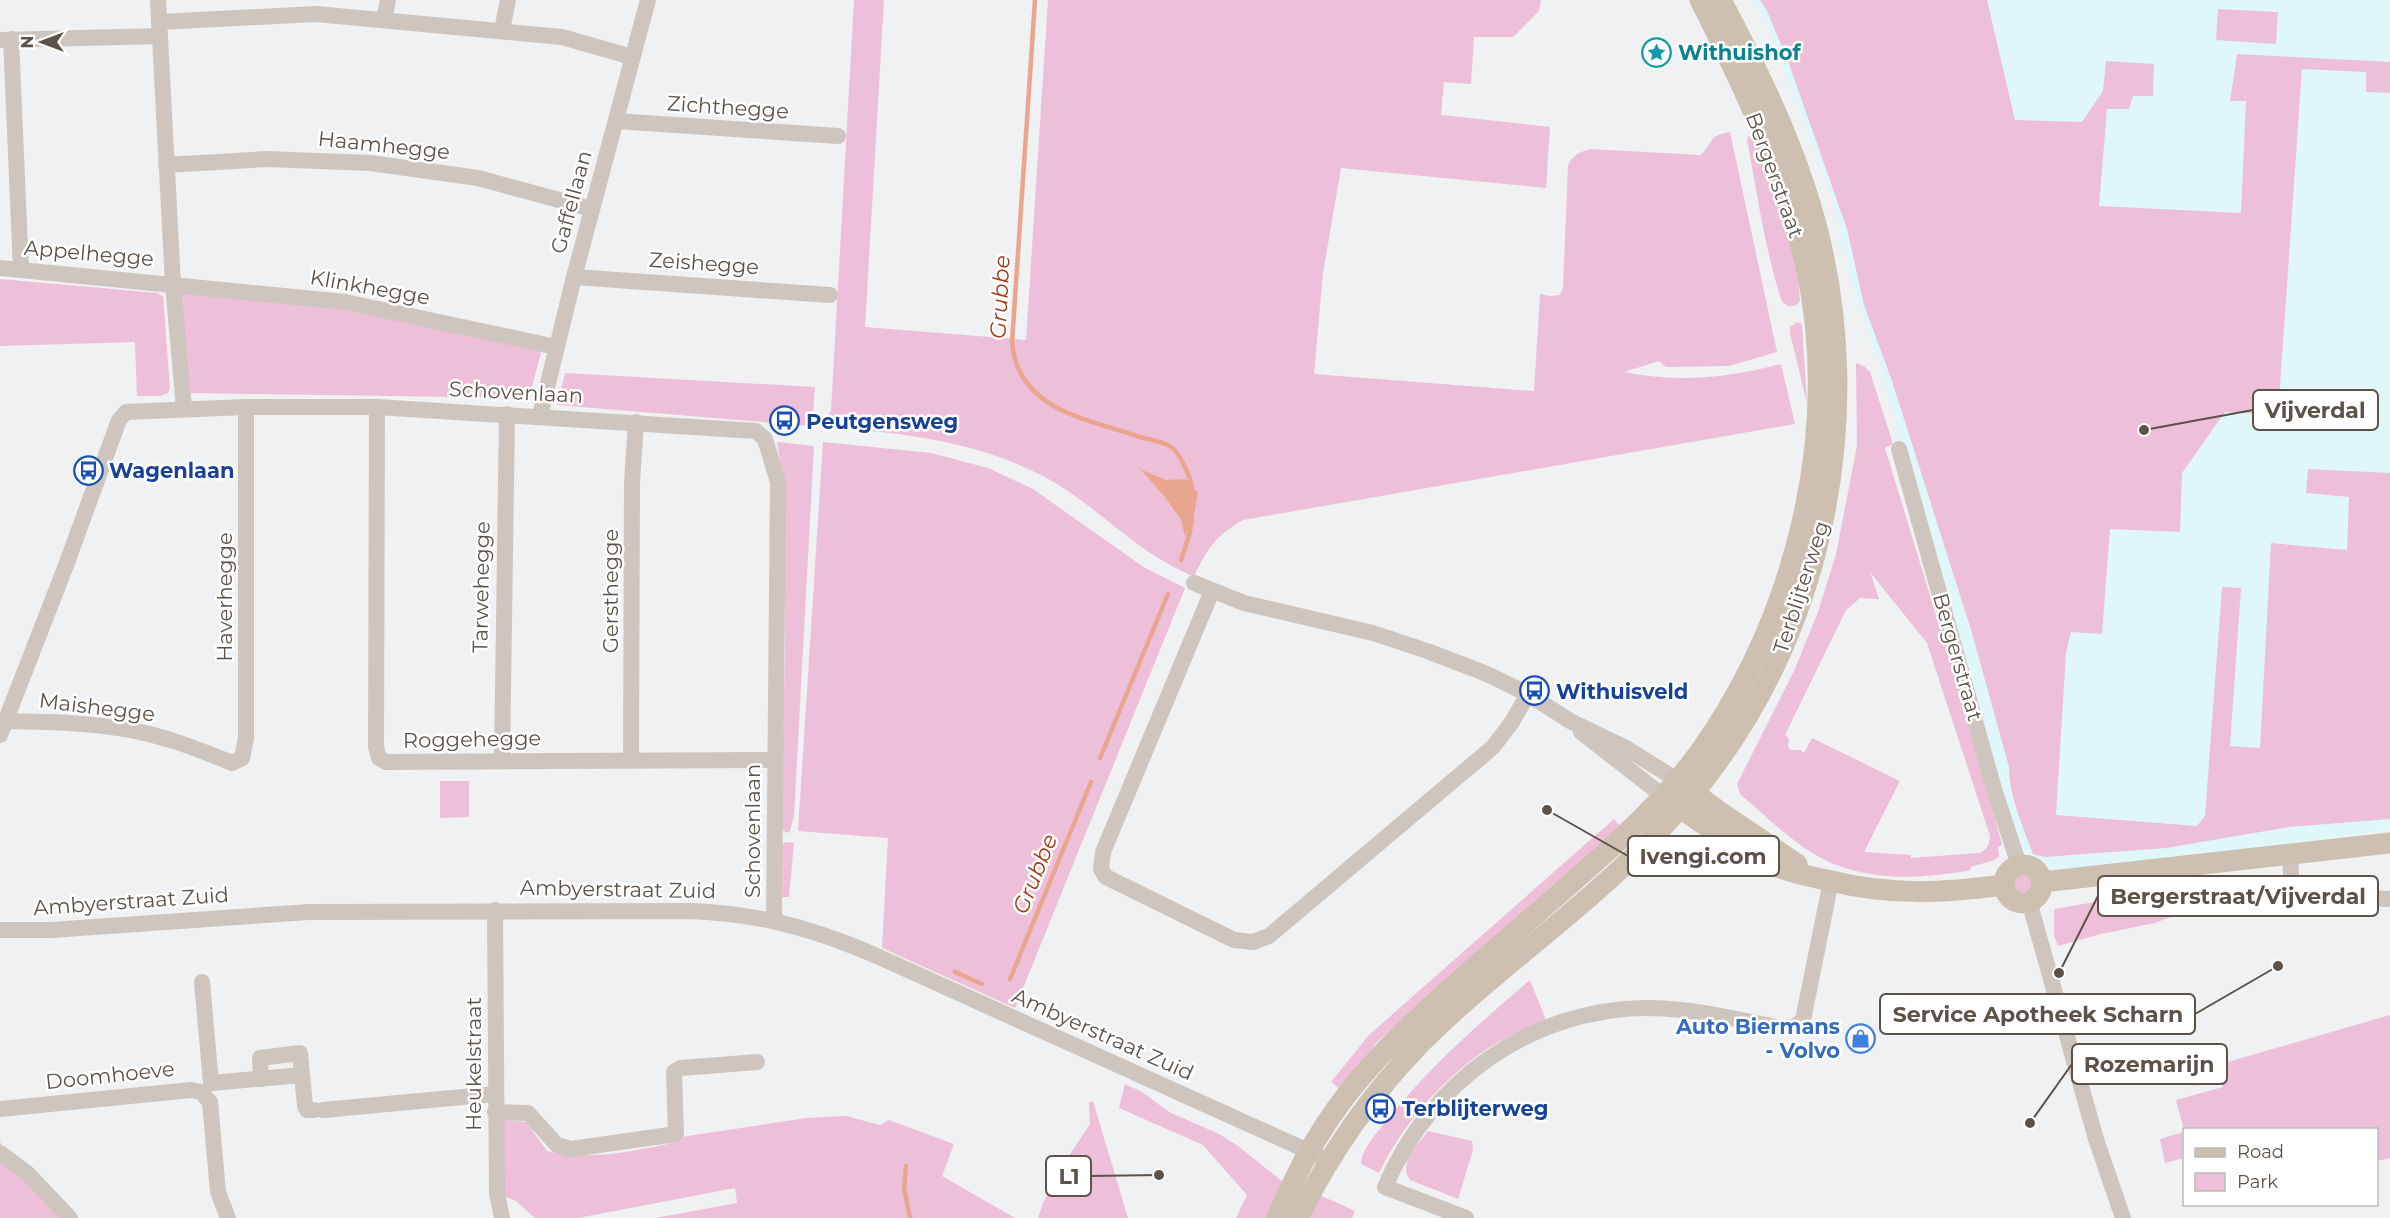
<svg xmlns="http://www.w3.org/2000/svg" width="2390" height="1218" viewBox="0 0 2390 1218" font-family="Montserrat,sans-serif">
	<style>
		.medical { fill: #e0f7fa }
		.green { fill: #eebfd9; fill-rule: evenodd }
		.water { fill: #e9a58d }
		.lines { fill: none; stroke-linecap: round; stroke-linejoin: round }
		.stream { stroke: #e9a58d; stroke-width: 4.5 }
		.minor { stroke: #cec6be; stroke-width: 16 }
		.major { stroke: #cdc0b0; stroke-width: 21 }
		.labels { text-anchor: middle; dominant-baseline: central; stroke-width: 5; stroke-linejoin: round; paint-order: stroke }
		.culture-label { font-size: 21px; font-weight: bold; fill: #0d838f; stroke: #fff; text-anchor: start }
		.street-label { font-size: 21px; fill: #5c5248; stroke: #fff }
		.transit-label { font-size: 21px; font-weight: bold; fill: #164399; stroke: #fff; text-anchor: start }
		.shop-label { font-size: 21px; font-weight: bold; fill: #366cbe; stroke: #fff; text-anchor: end }
		.water-label { font-size: 22px; font-style: italic; fill: #a63811; stroke: #fff }
		.leader { fill: none; stroke: #5c5248; stroke-width: 2 }
		.callout-dot { fill: #5c5248; stroke: #fff; stroke-width: 2 }
		.callout { fill: #fff; stroke: #5c5248; stroke-width: 2 }
		.callout-label { font-size: 22px; text-anchor: middle; font-weight: bold; fill: #5c5248 }
	</style>
	<rect width="100%" height="100%" fill="#eff1f2"/>
	<path class="medical" d="M 1751,0 L 2390,0 L 2390,830 L 2024,883 L 1918,496 L 1879,363 L 1853,287 L 1831,194 L 1768,27 Z"/>
	<g class="green">
		<path d="M 854,0 L 884,0 L 865,327 L 1026,340 L 1048,0 L 1541,0 L 1539,11 L 1513,37 L 1474,37 L 1471,84 L 1444,82 L 1441,115 L 1550,127 L 1546,188 L 1341,168 L 1323,273 L 1314,374 L 1534,391 L 1540,294 L 1550,296 L 1560,295 L 1563,287 L 1568,166 C 1572,155 1580,152 1590,149 L 1701,155 C 1715,141 1706,137 1730,132 L 1777,352 L 1729,366 L 1666,367 L 1659,361 L 1624,372 C 1679,383 1727,378 1781,364 L 1795,424 L 1243,520 C 1217,535 1206,549 1194,577 C 1182,571 1169,565 1158,558 C 1118,533 1085,498 1043,476 C 971,439 901,433 822,427 L 831,411 ZM 1141,470 L 1166,480 L 1193,520 L 1185,536 L 1181,520 L 1164,496 Z"/>
		<path d="M 1760,0 L 1987,0 L 2015,120 L 2082,122 L 2103,91 L 2106,61 L 2154,64 L 2153,96 L 2133,96 L 2129,109 L 2107,109 L 2099,206 L 2241,213 L 2246,101 L 2230,101 L 2237,54 L 2390,62 L 2390,93 L 2366,92 L 2366,72 L 2302,69 L 2278,415 L 2225,412 L 2182,473 L 2180,532 L 2110,529 L 2102,634 L 2071,632 L 2066,653 L 2056,815 L 2197,826 L 2205,816 L 2222,587 L 2241,588 L 2230,746 L 2260,748 L 2271,543 L 2347,550 L 2349,497 L 2306,493 L 2308,469 L 2390,473 L 2390,819 L 2289,827 L 2166,848 L 2045,857 L 2033,854 C 2023,826 2009,797 2009,767 L 1972,633 L 1892,381 L 1864,305 L 1847,229 L 1788,61 L 1767,11 Z"/>
		<path d="M 2218,9 L 2278,12 L 2276,44 L 2216,40 Z"/>
		<path d="M 1749,136 L 1754,137 C 1775,185 1797,248 1800,301 L 1795,306 L 1788,306 L 1782,302 C 1765,250 1757,193 1747,139 Z"/>
		<path d="M 0,279 L 157,293 L 163,296 L 170,388 L 168,393 L 160,396 L 137,396 L 135,342 L 0,346 Z"/>
		<path d="M 180,292 L 297,300 L 536,349 L 541,353 L 529,398 L 190,393 Z"/>
		<path d="M 1797,322 L 1802,324 L 1807,403 L 1790,333 L 1790,327 Z"/>
		<path d="M 1856,363 L 1865,367 L 1870,372 L 1893,444 L 1885,448 L 1978,753 L 2002,845 L 1998,847 L 1999,857 L 1992,861 L 1970,867 L 1971,870 C 1923,879 1868,882 1823,859 C 1792,843 1766,816 1740,794 L 1737,784 L 1794,671 L 1818,612 L 1836,554 L 1857,446 ZM 1870,572 L 1927,643 L 1990,836 C 1989,846 1988,849 1979,853 L 1911,858 L 1911,855 L 1864,852 L 1900,781 L 1812,738 L 1804,753 L 1800,750 L 1791,750 L 1788,747 L 1789,739 L 1785,735 L 1846,610 L 1860,598 L 1879,599 Z"/>
		<path d="M 565,373 L 815,387 L 812,426 L 557,405 Z"/>
		<path d="M 777,442 L 814,446 L 794,816 L 790,831 L 787,833 L 781,829 L 785,652 L 784,486 Z"/>
		<path d="M 823,442 L 931,453 L 988,468 L 1033,489 L 1145,568 L 1185,588 L 1015,1008 L 882,948 L 888,838 L 798,831 Z"/>
		<path d="M 440,781 L 469,781 L 469,817 L 440,818 Z"/>
		<path d="M 1614,819 L 1621,827 L 1377,1042 L 1340,1089 L 1331,1082 L 1369,1035 Z"/>
		<path d="M 786,842 L 794,843 L 789,897 L 781,897 L 782,844 Z"/>
		<circle cx="2022" cy="884" r="12"/>
		<path d="M 2282,883 L 2283,889 L 2197,907 L 2155,923 L 2101,934 L 2058,946 L 2054,936 L 2054,909 L 2172,889 Z"/>
		<path d="M 1530,980 L 1546,1020 C 1526,1029 1505,1037 1487,1049 C 1442,1079 1403,1124 1379,1173 L 1361,1164 C 1361,1151 1375,1135 1383,1125 C 1426,1070 1477,1025 1530,980 Z"/>
		<path d="M 2390,1015 L 2390,1158 L 2377,1161 L 2376,1130 L 2184,1130 L 2176,1100 L 2223,1087 L 2220,1079 L 2193,1086 L 2190,1073 Z"/>
		<path d="M 1125,1084 L 1142,1092 L 1169,1112 L 1219,1134 L 1238,1146 L 1283,1182 L 1267,1218 L 1236,1218 L 1247,1195 L 1203,1145 L 1119,1108 Z"/>
		<path d="M 1093,1101 L 1128,1218 L 1038,1218 L 1043,1203 L 1064,1163 L 1090,1124 L 1089,1103 Z"/>
		<path d="M 846,1116 L 880,1125 L 889,1120 L 954,1144 L 942,1176 L 1015,1218 L 656,1218 L 737,1203 L 735,1188 L 578,1218 L 535,1218 L 516,1201 L 501,1195 L 501,1120 L 526,1122 L 547,1151 C 594,1161 635,1151 681,1141 L 681,1137 L 806,1118 Z"/>
		<path d="M 1428,1131 L 1472,1141 L 1473,1150 L 1458,1199 L 1410,1180 C 1398,1162 1417,1146 1428,1131 Z"/>
		<path d="M 2184,1132 L 2184,1158 L 2165,1163 L 2160,1139 Z"/>
		<path d="M 0,1142 L 13,1167 L 61,1218 L 0,1218 Z"/>
		<path d="M 1317,1194 L 1355,1211 L 1352,1218 L 1305,1218 Z"/>
	</g>
	<path class="water" d="M 1140,469 L 1166,480 L 1186,479 L 1198,493 L 1193,520 L 1185,537 L 1181,520 L 1164,496 Z"/>
	<g class="lines">
		<g class="stream">
			<path d="M 1035,0 L 1012,343 C 1018,410 1087,419 1140,437 C 1149,440 1163,441 1171,447 C 1180,453 1190,477 1192,487"/>
			<path d="M 1181,560 L 1189,536 L 1192,519"/>
			<path d="M 1100,758 L 1168,594"/>
			<path d="M 955,972 L 982,984"/>
			<path d="M 1010,979 L 1091,782"/>
			<path d="M 906,1166 L 904,1188 L 910,1218"/>
		</g>
		<g class="minor">
			<path d="M 158,0 L 173,284 L 184,409"/>
			<path d="M 384,19 L 388,0"/>
			<path d="M 159,22 L 316,14 L 562,37 L 632,57"/>
			<path d="M 502,30 L 508,0"/>
			<path d="M 11,39 L 21,270"/>
			<path d="M 1,40 L 160,36"/>
			<path d="M 616,121 L 838,136"/>
			<path d="M 166,165 L 267,159 L 370,163 L 478,178 L 592,209"/>
			<path d="M 0,268 L 345,302 L 556,347"/>
			<path d="M 574,277 L 830,295"/>
			<path d="M 377,407 L 376,747 L 379,758 L 386,762 L 775,760"/>
			<path d="M 540,416 L 574,277 L 648,0"/>
			<path d="M 1899,449 L 1994,789 L 2019,865"/>
			<path d="M 1194,583 L 1244,603 L 1373,633 L 1430,652 L 1487,674 L 1528,694 L 1570,721 L 1626,748 L 1677,780"/>
			<path d="M 1212,591 L 1103,852 L 1101,869 L 1106,877 L 1234,940 L 1253,942 L 1269,936 L 1493,747 L 1512,722 L 1528,694"/>
			<path d="M 0,721 C 42,722 84,722 125,729 C 162,735 198,749 232,763 L 242,758 L 246,738 L 246,407"/>
			<path d="M 1581,732 L 1663,796"/>
			<path d="M 0,735 L 65,568 L 119,420 L 126,412 L 246,407 L 377,407 L 756,431 L 765,439 L 778,482 L 774,920"/>
			<path d="M 631,760 L 632,483 L 636,422"/>
			<path d="M 502,761 L 507,414"/>
			<path d="M 2290,854 L 2292,894 L 2390,899"/>
			<path d="M 2029,901 L 2096,1139 L 2123,1218"/>
			<path d="M 495,910 L 497,1193 L 502,1218"/>
			<path d="M 0,930 L 51,930 L 309,912 L 691,911 C 762,914 815,929 879,957 L 1319,1156"/>
			<path d="M 202,982 L 211,1083"/>
			<path d="M 261,1079 L 260,1058 L 300,1053 L 305,1106 L 307,1110 L 314,1110"/>
			<path d="M 211,1083 L 302,1075"/>
			<path d="M 0,1109 L 191,1090 L 201,1092 L 210,1102 L 218,1192 L 228,1218"/>
			<path d="M 323,1110 L 495,1094"/>
			<path d="M 495,1112 L 528,1113 L 557,1145 L 571,1149 L 676,1134 L 674,1072 L 681,1068 L 757,1062"/>
			<path d="M 0,1153 L 27,1173 L 70,1218"/>
			<path d="M 1466,1218 L 1385,1187 C 1429,1082 1531,1009 1646,1008 C 1692,1008 1736,1019 1781,1028 L 1794,1027 L 1803,1020 L 1831,881"/>
		</g>
		<g class="major">
			<path d="M 1682,784 L 1720,812 L 1797,864"/>
			<path d="M 1669,800 C 1703,824 1739,851 1778,867 C 1795,874 1813,877 1831,881 C 1892,896 1943,893 2004,885"/>
			<circle cx="2023" cy="884" r="19"/>
			<path d="M 2042,882 L 2390,843"/>
			<path d="M 1277,1218 C 1289,1190 1302,1161 1319,1135 C 1358,1070 1414,1021 1470,971 C 1519,929 1568,887 1616,843 C 1646,815 1675,786 1699,753 C 1796,617 1842,432 1806,267 C 1785,173 1743,85 1700,0"/>
			<path d="M 1298,1218 C 1330,1153 1371,1094 1422,1042 C 1493,971 1578,914 1648,842 C 1670,819 1692,797 1710,772 C 1825,621 1864,415 1818,232 C 1797,150 1760,74 1721,0"/>
		</g>
	</g>
	<defs>
		<symbol id="sight-ring" viewBox="-11 -11 22 22"><circle r="9.5" fill="#fff" stroke="#0f9aa8" stroke-width="1.5"/><path d="M0-6L1.8-2.2L6-1.7L2.9 1.2L3.7 5.4L0 3.3L-3.7 5.4L-2.9 1.2L-6-1.7L-1.8-2.2Z" fill="#0f9aa8"/></symbol>
		<symbol id="bus-ring" viewBox="-11 -11 22 22"><circle r="9.5" fill="#fff" stroke="#1a4fb4" stroke-width="1.5"/><path d="M-5-6H5V4H4V6H2V4H-2V6H-4V4H-5ZM-3.5-4V0h7V-4ZM-3.5 1.2v1.5H-2V1.2ZM2 1.2v1.5H3.5V1.2Z" fill="#1a4fb4"/></symbol>
		<symbol id="shop-ring" viewBox="-11 -11 22 22"><circle r="9.5" fill="#fff" stroke="#3f7fe0" stroke-width="1.5"/><path d="M-5-2.5h2.3a2.7 3.5 0 0 1 5.4 0H5L5.5 6h-11ZM-1.5-2.5h3a1.5 2.3 0 0 0-3 0Z" fill="#3f7fe0"/></symbol>
	</defs>
	<g fill-rule="evenodd">
		<use href="#sight-ring" x="1640" y="36" width="33" height="33"/>
		<use href="#bus-ring" x="768" y="404" width="33" height="33"/>
		<use href="#bus-ring" x="72" y="454" width="33" height="33"/>
		<use href="#bus-ring" x="1518" y="674" width="33" height="33"/>
		<use href="#shop-ring" x="1844" y="1022" width="33" height="33"/>
		<use href="#bus-ring" x="1364" y="1092" width="33" height="33"/>
	</g>
	<g class="labels">
		<g class="culture-label">
			<text x="1678" y="52">Withuishof</text>
		</g>
		<g class="street-label">
			<text transform="translate(728 107) rotate(4)">Zichthegge</text>
			<text transform="translate(384 145) rotate(6)">Haamhegge</text>
			<text transform="translate(1775 175) rotate(70)">Bergerstraat</text>
			<text transform="translate(571 202) rotate(-75)">Gaffellaan</text>
			<text transform="translate(89 253) rotate(5)">Appelhegge</text>
			<text transform="translate(704 263) rotate(4)">Zeishegge</text>
			<text transform="translate(370 287) rotate(10)">Klinkhegge</text>
			<text transform="translate(516 392) rotate(3)">Schovenlaan</text>
			<text transform="translate(481 587) rotate(-89)">Tarwehegge</text>
			<text transform="translate(1801 587) rotate(-72)">Terblijterweg</text>
			<text transform="translate(610 591) rotate(-90)">Gersthegge</text>
			<text transform="translate(224 597) rotate(-90)">Haverhegge</text>
			<text transform="translate(1958 657) rotate(74)">Bergerstraat</text>
			<text transform="translate(97 707) rotate(7)">Maishegge</text>
			<text transform="translate(472 739) rotate(-1)">Roggehegge</text>
			<text transform="translate(752 831) rotate(-90)">Schovenlaan</text>
			<text transform="translate(618 889) rotate(1)">Ambyerstraat Zuid</text>
			<text transform="translate(131 901) rotate(-4)">Ambyerstraat Zuid</text>
			<text transform="translate(1103 1034) rotate(24)">Ambyerstraat Zuid</text>
			<text transform="translate(473 1064) rotate(-90)">Heukelstraat</text>
			<text transform="translate(110 1075) rotate(-6)">Doomhoeve</text>
		</g>
		<g class="transit-label">
			<text x="806" y="421">Peutgensweg</text>
			<text x="109" y="470">Wagenlaan</text>
			<text x="1556" y="691">Withuisveld</text>
			<text x="1402" y="1108">Terblijterweg</text>
		</g>
		<g class="shop-label">
			<text x="1840" y="1026">Auto Biermans<tspan x="1840" dy="24">- Volvo</tspan></text>
		</g>
		<g class="water-label">
			<text transform="translate(1000 297) rotate(-87)">Grubbe</text>
			<text transform="translate(1035 874) rotate(-68)">Grubbe</text>
		</g>
	</g>
	<path class="leader" d="M2144 430L2253 410M1547 810L1628 856M2059 973L2098 896M2278 966L2195 1014M2030 1123L2072 1064M1159 1175L1091 1176"/>
	<g class="callout-dot">
		<circle cx="2144" cy="430" r="6"/>
		<circle cx="1547" cy="810" r="6"/>
		<circle cx="2059" cy="973" r="6"/>
		<circle cx="2278" cy="966" r="6"/>
		<circle cx="2030" cy="1123" r="6"/>
		<circle cx="1159" cy="1175" r="6"/>
	</g>
	<g class="callout">
		<rect x="2253" y="390" width="125" height="40" rx="6"/>
		<rect x="1628" y="836" width="151" height="40" rx="6"/>
		<rect x="2098" y="876" width="280" height="40" rx="6"/>
		<rect x="1880" y="994" width="315" height="40" rx="6"/>
		<rect x="2072" y="1044" width="155" height="40" rx="6"/>
		<rect x="1046" y="1156" width="45" height="40" rx="6"/>
	</g>
	<g class="callout-label">
		<text x="2315" y="418">Vijverdal</text>
		<text x="1703" y="864">Ivengi.com</text>
		<text x="2238" y="904">Bergerstraat/Vijverdal</text>
		<text x="2038" y="1022">Service Apotheek Scharn</text>
		<text x="2149" y="1072">Rozemarijn</text>
		<text x="1069" y="1184">L1</text>
	</g>
	<rect x="2183" y="1128" width="195" height="78" fill="#ffffff" stroke="#bebab6" stroke-width="1.5"/>
	<rect x="2195" y="1148" width="30" height="9" fill="#cdc0b0" stroke="#bebab6" stroke-width="1.5"/>
	<text x="2237" y="1158" font-size="18" fill="#5c5248">Road</text>
	<rect x="2195" y="1173" width="30" height="18" fill="#eebfd9" stroke="#bebab6" stroke-width="1.5"/>
	<text x="2237" y="1188" font-size="18" fill="#5c5248">Park</text>
	<g transform="translate(42 42) rotate(270)" stroke="#ffffff" stroke-width="4.5" paint-order="stroke">
	<path d="M0-4.5L10 22L0 15L-10 22Z" fill="#5c5248"/>
	<text y="-9" font-size="16" font-weight="bold" text-anchor="middle" fill="#5c5248">N</text>
	</g>
</svg>
